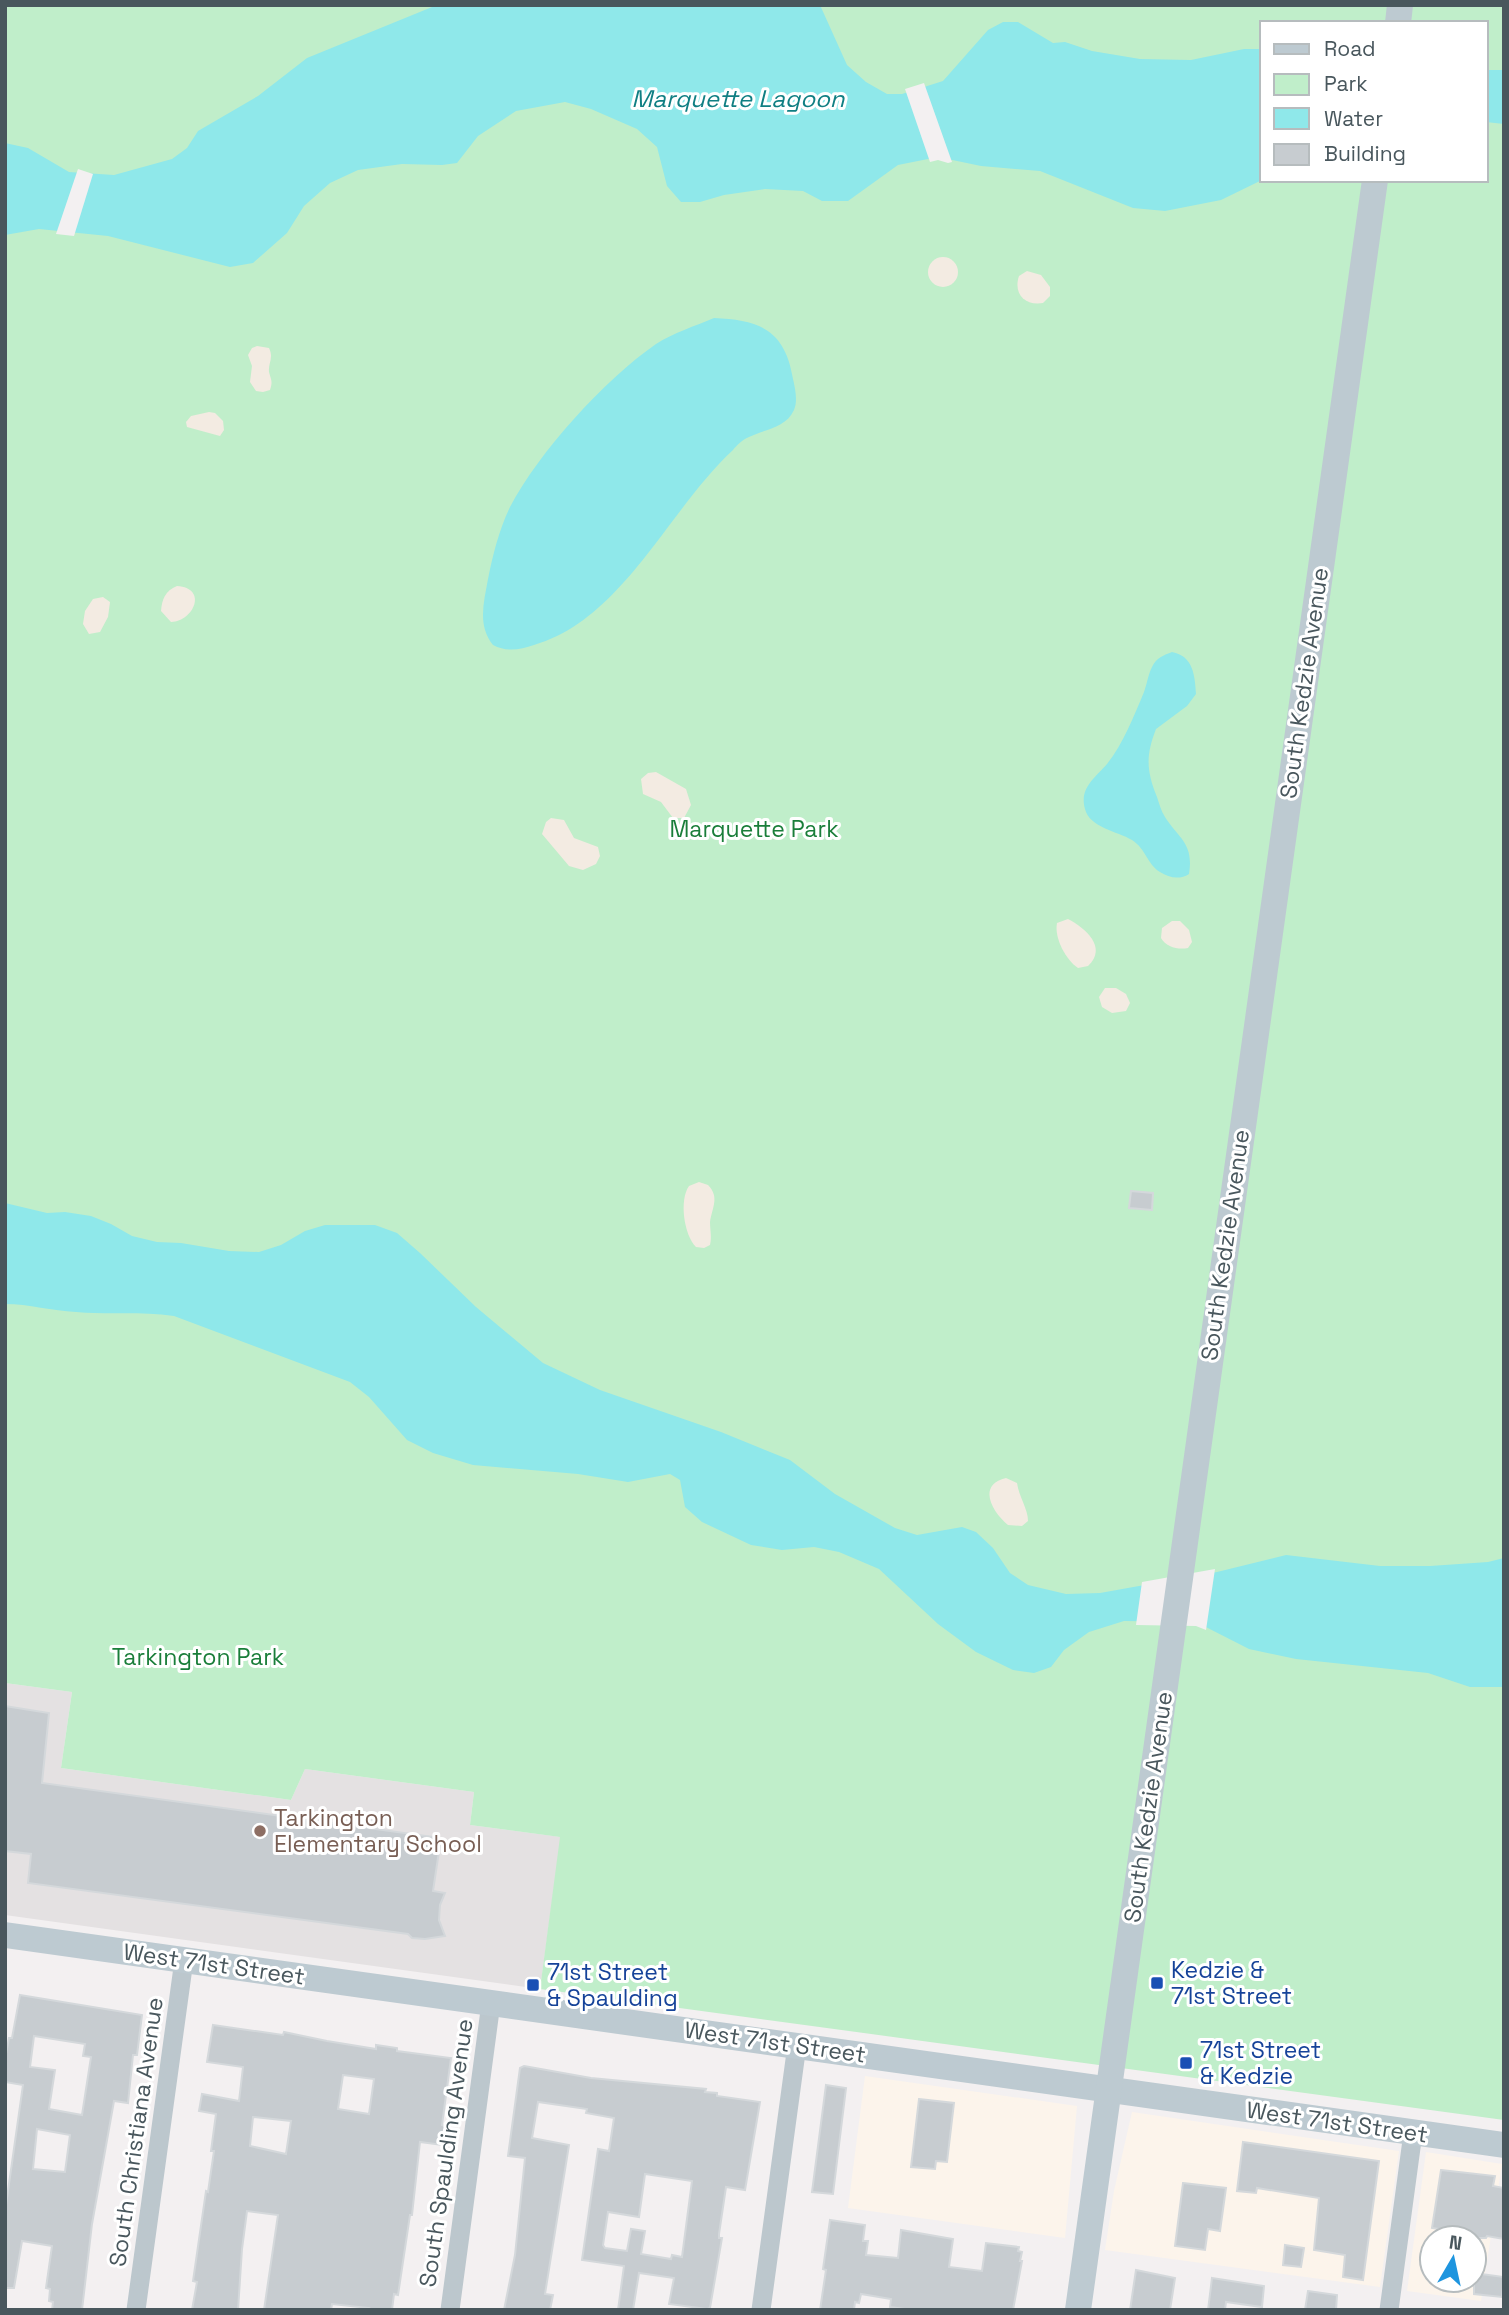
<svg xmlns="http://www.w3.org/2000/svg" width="1509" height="2315" viewBox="0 0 1509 2315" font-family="'Space Grotesk',sans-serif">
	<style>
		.commercial { fill: #fcf4eb; fill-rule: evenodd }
		.education { fill: #e4e1e2 }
		.green { fill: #c0eeca; fill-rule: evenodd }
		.sand { fill: #f3ebe2 }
		.water { fill: #8fe8ea }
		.pier { fill: #f3f0f1 }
		.building { fill: #c7ccd0; stroke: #d4d8db; stroke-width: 2; fill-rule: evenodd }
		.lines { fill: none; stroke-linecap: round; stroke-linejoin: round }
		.street { stroke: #bcc7cd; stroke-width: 19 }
		.secondary { stroke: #bdcad1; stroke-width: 26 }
		.education-dot { fill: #8d6e63; stroke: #fff; stroke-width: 2.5 }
		.transit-dot { fill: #1a4fb4; stroke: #fff; stroke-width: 2.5 }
		.labels { text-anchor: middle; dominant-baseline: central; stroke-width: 6; stroke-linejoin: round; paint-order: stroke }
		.street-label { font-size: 23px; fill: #49575d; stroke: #fff }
		.park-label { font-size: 23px; fill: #1a7e3a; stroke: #fff }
		.education-label { font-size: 23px; fill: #785e54; stroke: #fff; text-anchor: start }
		.transit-label { font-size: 23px; fill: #164399; stroke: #fff; text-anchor: start }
		.water-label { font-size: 24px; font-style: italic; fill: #107f83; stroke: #fff }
	</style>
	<rect width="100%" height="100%" fill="#f3f0f1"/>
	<g class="commercial">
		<path d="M 865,2076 L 1077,2106 L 1065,2238 L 848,2208 Z"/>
		<path d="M 1132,2112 L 1399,2151 L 1380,2287 L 1105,2250 L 1114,2191 Z"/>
		<path d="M 1426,2152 L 1502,2164 L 1481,2301 L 1407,2291 ZM 1432,2238 L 1474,2238 L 1474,2280 L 1432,2280 Z"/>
	</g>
	<path class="education" d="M 5,1683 L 72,1692 L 61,1768 L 291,1800 L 305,1769 L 474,1792 L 470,1825 L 561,1837 L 540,1989 L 5,1915 Z"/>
	<path class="green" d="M 5,5 L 1504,5 L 1504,2120 L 540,1989 L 560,1837 L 470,1825 L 474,1792 L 305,1769 L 291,1800 L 61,1768 L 72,1692 L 5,1683 ZM 1262,23 L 1486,23 L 1486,180 L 1262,180 Z"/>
	<g class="sand">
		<circle cx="943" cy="272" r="15"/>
		<path d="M 1027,271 L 1041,275 L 1050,287 L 1050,296 L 1043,303 C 1025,306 1013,294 1019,276 Z"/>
		<path d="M 257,346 L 269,348 C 274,358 268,363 269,372 C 271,380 273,381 270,390 L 263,392 L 256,391 L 250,382 L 252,366 L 248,355 L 252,348 Z"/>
		<path d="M 209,412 L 215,413 L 223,421 L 224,430 L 220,436 L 187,427 L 186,422 L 191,416 Z"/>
		<path d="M 177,586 C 208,588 194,621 171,622 L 161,611 C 162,599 165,591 177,586 Z"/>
		<path d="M 103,597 L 110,602 L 108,617 L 100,632 L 89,634 L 83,624 L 85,611 L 93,599 Z"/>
		<path d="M 656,772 L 686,789 L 691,805 L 684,818 L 673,818 L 661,802 L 643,794 L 641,779 L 648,773 Z"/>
		<path d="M 551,818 L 564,820 L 574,838 L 598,847 L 600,856 L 596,864 L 583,870 L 569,866 L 542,834 L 546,822 Z"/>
		<path d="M 1068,919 C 1085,928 1108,947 1088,966 L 1078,968 C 1066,960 1054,938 1057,923 Z"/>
		<path d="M 1172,921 L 1180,921 L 1189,930 L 1192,942 L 1188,948 C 1178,950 1166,947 1161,938 L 1162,928 Z"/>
		<path d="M 1105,988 L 1116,988 L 1126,994 L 1130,1003 L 1126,1011 L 1112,1013 L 1102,1007 L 1099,997 Z"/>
		<path d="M 699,1182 L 708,1185 C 720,1197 712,1208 710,1222 C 710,1230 712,1237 710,1245 L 704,1248 L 696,1247 C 684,1235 679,1200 689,1186 Z"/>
		<path d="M 1006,1478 L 1017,1483 C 1019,1497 1028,1509 1028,1521 L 1022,1526 L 1008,1525 C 993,1513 976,1485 1006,1478 Z"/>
	</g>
	<g class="water">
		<path d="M 437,5 L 820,5 L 847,65 L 866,82 L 887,94 L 902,94 L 943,81 L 988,30 L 1003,22 L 1018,22 L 1053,43 L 1065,42 L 1092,51 L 1140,59 L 1191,60 L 1244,49 L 1262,49 L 1262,180 L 1221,200 L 1165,211 L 1133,208 L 1040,171 L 981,166 L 938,157 L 898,165 L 848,201 L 822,201 L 803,191 L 765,189 L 724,195 L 700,202 L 681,202 L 667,186 L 657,147 L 637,129 L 591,109 L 565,102 L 516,111 L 478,136 L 457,163 L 442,165 L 402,164 L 358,170 L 330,183 L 304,206 L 287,233 L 253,263 L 230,267 L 108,236 L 39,229 L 5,235 L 5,143 L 28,148 L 69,172 L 114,175 L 172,159 L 187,148 L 198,131 L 258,96 L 307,58 Z"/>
		<path d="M 1486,70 L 1504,70 L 1504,124 L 1486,122 Z"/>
		<path d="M 714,318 C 760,320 785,330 793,379 C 795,388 798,401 794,410 C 786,428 765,429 749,437 C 743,439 737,445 733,450 C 668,510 623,619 534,645 C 520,650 506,652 493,645 C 477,625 484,602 488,579 C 493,554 499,530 510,507 C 539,452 604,380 656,344 C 673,333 695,326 714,318 Z"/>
		<path d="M 1172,652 C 1193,656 1195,675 1196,694 L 1187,706 L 1156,729 C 1146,755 1146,770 1157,797 C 1159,803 1161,811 1165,817 C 1179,839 1194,843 1189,874 C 1180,880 1169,878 1160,872 C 1147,864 1146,849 1132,840 C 1117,831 1090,828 1085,809 C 1079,788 1095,778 1107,764 C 1123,744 1134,716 1144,692 C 1147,684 1148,675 1152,667 C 1156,658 1164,655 1172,652 Z"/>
		<path d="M 5,1203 L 47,1213 L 65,1212 L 91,1216 L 111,1224 L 132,1236 L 157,1242 L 181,1243 L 229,1251 L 259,1252 L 281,1245 L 305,1231 L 325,1225 L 375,1225 L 397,1233 L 420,1253 L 476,1307 L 543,1363 L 600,1390 L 721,1432 L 790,1460 L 835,1494 L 895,1528 L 917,1535 L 962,1527 L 976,1532 L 993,1548 L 1010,1573 L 1028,1585 L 1066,1594 L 1100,1593 L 1217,1572 L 1286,1555 L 1380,1566 L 1430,1566 L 1488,1562 L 1504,1558 L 1504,1687 L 1470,1687 L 1428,1673 L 1296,1659 L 1249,1649 L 1196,1622 L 1124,1621 L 1089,1632 L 1064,1650 L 1051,1667 L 1034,1673 L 1013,1670 L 976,1652 L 938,1624 L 879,1569 L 839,1552 L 814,1547 L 782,1550 L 751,1545 L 702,1522 L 685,1507 L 680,1480 L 670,1474 L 628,1482 L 578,1474 L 473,1465 L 433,1453 L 407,1440 L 369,1397 L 350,1382 L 174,1316 C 140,1311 110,1315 76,1312 C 52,1311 29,1304 5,1304 Z"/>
	</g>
	<g class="pier">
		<path d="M 924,83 L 952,162 L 948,163 L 938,160 L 930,162 L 905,89 Z"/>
		<path d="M 78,169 L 93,174 L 74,236 L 56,234 Z"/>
		<path d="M 1215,1569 L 1206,1630 L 1196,1626 L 1136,1625 L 1142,1582 Z"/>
	</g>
	<g class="building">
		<path d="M 1131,1191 L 1153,1193 L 1152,1210 L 1129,1208 Z"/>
		<path d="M 5,1706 L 49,1713 L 42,1783 L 441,1838 L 433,1891 L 445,1893 L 440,1905 L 439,1920 L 445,1936 L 425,1939 L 412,1938 L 408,1934 L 28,1883 L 31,1854 L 5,1851 Z"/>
		<path d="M 20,1995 L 142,2015 L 137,2055 L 133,2055 L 128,2103 L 114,2101 L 92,2224 L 82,2310 L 52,2310 L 53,2302 L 49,2301 L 50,2289 L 46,2288 L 52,2246 L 22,2241 L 14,2288 L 5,2288 L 5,2212 L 23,2085 L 5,2082 L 5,2059 L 9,2038 L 12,2038 ZM 34,2036 L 85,2044 L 83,2056 L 91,2057 L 82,2115 L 49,2109 L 55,2070 L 30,2067 ZM 37,2129 L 70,2135 L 65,2172 L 33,2169 Z"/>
		<path d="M 213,2025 L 283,2035 L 284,2032 L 327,2041 L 376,2049 L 376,2045 L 397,2048 L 397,2051 L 451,2058 L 442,2125 L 445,2126 L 442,2145 L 420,2142 L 412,2215 L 410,2215 L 398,2295 L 394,2294 L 392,2310 L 368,2310 L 369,2308 L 332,2304 L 331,2310 L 264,2310 L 278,2215 L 247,2211 L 242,2249 L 238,2310 L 192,2310 L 197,2282 L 193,2281 L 206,2191 L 208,2192 L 214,2151 L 211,2151 L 216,2114 L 199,2111 L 202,2094 L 239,2101 L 243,2067 L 207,2062 ZM 343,2075 L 374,2079 L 369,2114 L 338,2109 ZM 253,2117 L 291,2121 L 286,2154 L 250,2146 Z"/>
		<path d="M 524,2066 L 591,2078 L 706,2089 L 705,2092 L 717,2093 L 717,2096 L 760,2102 L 745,2190 L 726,2187 L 719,2234 L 719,2238 L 722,2238 L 710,2308 L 707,2309 L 669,2304 L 674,2278 L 639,2273 L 633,2310 L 618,2310 L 624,2266 L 582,2260 L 598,2149 L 609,2151 L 614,2118 L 586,2113 L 587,2109 L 538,2102 L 532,2138 L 569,2145 L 545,2294 L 553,2295 L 550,2310 L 504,2310 L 515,2255 L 525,2158 L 508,2156 L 520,2068 ZM 645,2174 L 692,2181 L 682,2257 L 672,2255 L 671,2259 L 641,2254 L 645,2231 L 631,2229 L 627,2251 L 605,2248 L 603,2245 L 608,2212 L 639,2217 Z"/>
		<path d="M 826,2085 L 846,2088 L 833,2194 L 812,2192 Z"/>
		<path d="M 919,2099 L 954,2103 L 947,2162 L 936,2161 L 935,2169 L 911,2167 Z"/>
		<path d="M 1243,2142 L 1379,2161 L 1363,2280 L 1343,2277 L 1345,2255 L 1314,2250 L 1319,2198 L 1257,2188 L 1256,2193 L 1237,2191 Z"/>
		<path d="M 1441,2170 L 1495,2176 L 1493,2186 L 1504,2188 L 1504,2239 L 1487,2236 L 1486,2238 L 1459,2238 L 1460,2232 L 1432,2228 Z"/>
		<path d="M 1183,2183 L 1226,2188 L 1220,2231 L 1208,2229 L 1205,2250 L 1175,2246 Z"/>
		<path d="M 830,2220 L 865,2225 L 863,2241 L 868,2241 L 866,2255 L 898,2258 L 901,2230 L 953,2239 L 949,2267 L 982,2271 L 986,2243 L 1019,2247 L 1018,2251 L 1022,2252 L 1020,2261 L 1022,2261 L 1013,2310 L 912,2310 L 890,2307 L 891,2299 L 861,2294 L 859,2303 L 855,2302 L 854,2310 L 820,2310 L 826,2270 L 823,2269 Z"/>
		<path d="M 1285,2245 L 1304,2248 L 1301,2267 L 1283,2265 Z"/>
		<path d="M 1136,2270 L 1175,2278 L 1170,2310 L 1130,2310 Z"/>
		<path d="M 1474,2273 L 1504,2277 L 1502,2297 L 1474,2294 Z"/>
		<path d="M 1212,2278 L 1264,2286 L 1262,2307 L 1226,2302 L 1225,2310 L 1208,2310 Z"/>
		<path d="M 1308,2291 L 1337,2295 L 1336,2310 L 1305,2310 Z"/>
	</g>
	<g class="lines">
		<g class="street">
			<path d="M 136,2310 L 184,1960"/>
			<path d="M 450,2310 L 491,2003"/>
			<path d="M 761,2310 L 797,2045"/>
			<path d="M 1389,2310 L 1413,2133"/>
		</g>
		<g class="secondary">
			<path d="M 1398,23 L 1400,5"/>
			<path d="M 5,1935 L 1504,2145"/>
			<path d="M 1078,2310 L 1375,180"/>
		</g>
	</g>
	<circle class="education-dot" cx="260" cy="1831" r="7"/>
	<g class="transit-dot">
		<rect x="1150" y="1976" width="14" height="14" rx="3.5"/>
		<rect x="526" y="1978" width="14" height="14" rx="3.5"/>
		<rect x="1179" y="2056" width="14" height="14" rx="3.5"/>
	</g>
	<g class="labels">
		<g class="street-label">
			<text transform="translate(1304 683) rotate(-82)">South Kedzie Avenue</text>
			<text transform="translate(1225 1245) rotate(-82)">South Kedzie Avenue</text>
			<text transform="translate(1148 1807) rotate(-82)">South Kedzie Avenue</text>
			<text transform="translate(214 1964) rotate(8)">West 71st Street</text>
			<text transform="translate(775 2042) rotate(8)">West 71st Street</text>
			<text transform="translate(1337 2122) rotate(8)">West 71st Street</text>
			<text transform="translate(136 2132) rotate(-82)">South Christiana Avenue</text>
			<text transform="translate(446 2153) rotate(-82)">South Spaulding Avenue</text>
		</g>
		<g class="park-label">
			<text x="754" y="829">Marquette Park</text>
			<text x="198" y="1657">Tarkington Park</text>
		</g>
		<g class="education-label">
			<text x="274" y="1818">Tarkington<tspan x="274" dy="26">Elementary School</tspan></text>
		</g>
		<g class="transit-label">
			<text x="1171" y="1970">Kedzie &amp;<tspan x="1171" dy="26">71st Street</tspan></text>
			<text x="547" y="1972">71st Street<tspan x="547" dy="26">&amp; Spaulding</tspan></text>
			<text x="1200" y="2050">71st Street<tspan x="1200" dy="26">&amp; Kedzie</tspan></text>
		</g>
		<g class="water-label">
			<text x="738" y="98">Marquette Lagoon</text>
		</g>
	</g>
	<rect width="1509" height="2315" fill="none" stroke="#49575d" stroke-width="14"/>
	<rect x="1260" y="21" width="228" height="161" fill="#ffffff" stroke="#b6bcbe" stroke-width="2"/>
	<rect x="1274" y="44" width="35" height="10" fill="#bdcad1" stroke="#b6bcbe" stroke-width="2"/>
	<text x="1324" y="56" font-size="21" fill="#49575d">Road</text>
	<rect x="1274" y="74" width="35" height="21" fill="#c0eeca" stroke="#b6bcbe" stroke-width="2"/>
	<text x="1324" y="91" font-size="21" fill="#49575d">Park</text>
	<rect x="1274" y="108" width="35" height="21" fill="#8fe8ea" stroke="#b6bcbe" stroke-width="2"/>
	<text x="1324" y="126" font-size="21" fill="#49575d">Water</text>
	<rect x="1274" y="144" width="35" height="21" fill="#c7ccd0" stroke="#b6bcbe" stroke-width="2"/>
	<text x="1324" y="161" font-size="21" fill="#49575d">Building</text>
	<g transform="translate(1453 2259) rotate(9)"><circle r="33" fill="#ffffff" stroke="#b6bcbe" stroke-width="2"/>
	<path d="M0-5L12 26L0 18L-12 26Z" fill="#1e95df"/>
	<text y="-10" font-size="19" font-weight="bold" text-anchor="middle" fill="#49575d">N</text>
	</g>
</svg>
